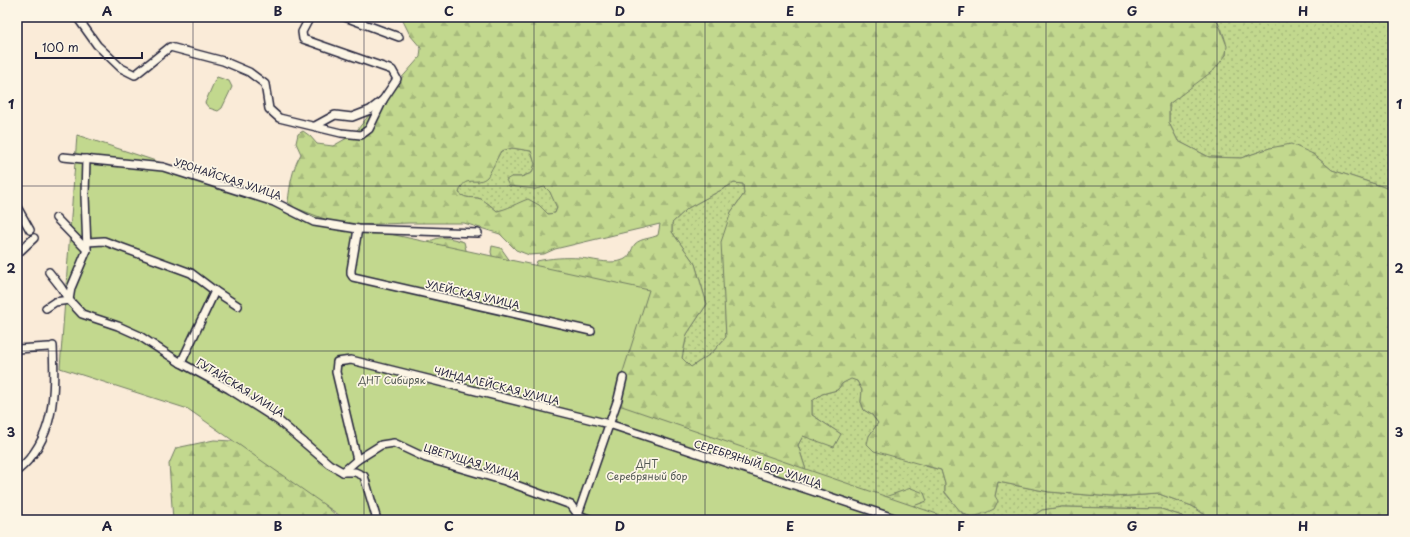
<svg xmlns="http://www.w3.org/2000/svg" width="1410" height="537" viewBox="0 0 1410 537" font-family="'Playpen Sans',sans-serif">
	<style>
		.grass { fill: url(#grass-dots); stroke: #727d64 }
		.forest { fill: url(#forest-firs); stroke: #727d64; fill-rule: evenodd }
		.green { fill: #c2d88e; stroke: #727d64 }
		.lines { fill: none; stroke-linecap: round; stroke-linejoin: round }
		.street-casing { stroke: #22223b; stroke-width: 10 }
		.street { stroke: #fcf5e5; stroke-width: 7 }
		.grid { fill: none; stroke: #22223b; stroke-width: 1; stroke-opacity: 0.55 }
		.labels { text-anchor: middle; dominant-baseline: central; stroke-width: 3.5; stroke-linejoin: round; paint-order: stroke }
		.street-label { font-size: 10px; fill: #22223b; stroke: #fcf5e5 }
		.park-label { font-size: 10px; fill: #525954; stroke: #fcf5e5 }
		.neatline { fill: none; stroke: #22223b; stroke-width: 1.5 }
		.grid-label { font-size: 13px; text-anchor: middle; font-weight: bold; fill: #22223b }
	</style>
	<defs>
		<pattern id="grass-dots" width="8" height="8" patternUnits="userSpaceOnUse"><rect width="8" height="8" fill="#c2d88e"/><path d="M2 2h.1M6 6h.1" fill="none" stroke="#a6b97b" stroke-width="1.8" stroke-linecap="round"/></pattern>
		<pattern id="forest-firs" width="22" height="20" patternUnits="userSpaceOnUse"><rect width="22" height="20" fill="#c2d88e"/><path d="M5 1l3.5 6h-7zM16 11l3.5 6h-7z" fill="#a6b97b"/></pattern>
	</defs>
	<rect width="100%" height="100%" fill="#faebd8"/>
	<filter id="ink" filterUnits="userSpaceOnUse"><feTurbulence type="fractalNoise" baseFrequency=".025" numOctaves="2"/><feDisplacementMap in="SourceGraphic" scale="8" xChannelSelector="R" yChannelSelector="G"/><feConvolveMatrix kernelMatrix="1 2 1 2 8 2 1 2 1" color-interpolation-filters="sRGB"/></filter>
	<g filter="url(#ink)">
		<g class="grass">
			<path d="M 1212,17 L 1393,17 L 1393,190 L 1332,170 L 1313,154 L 1270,148 L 1241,158 L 1209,157 L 1178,141 L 1169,123 L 1169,104 L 1226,55 C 1228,42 1222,26 1212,17 Z"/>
			<path d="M 512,148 L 531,151 L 535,164 L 532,173 L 521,177 L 511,177 L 535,189 L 545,186 L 550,192 L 557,207 L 555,213 L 548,214 L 539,205 L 514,205 L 509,209 L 497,211 C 492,207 487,202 481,199 C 471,196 467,200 459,193 C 462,181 466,180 478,181 L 495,161 L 501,151 Z"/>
			<path d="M 734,183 L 743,184 L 744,194 L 731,212 L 724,291 L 726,337 L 712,353 L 691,367 L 682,358 L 687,334 L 707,304 L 695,264 L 672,232 L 672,223 L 688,208 Z"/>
			<path d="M 851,378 L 857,381 L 862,390 L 861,402 L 864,410 L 872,415 L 878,423 L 869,436 L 925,466 L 941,470 L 945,484 L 945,493 L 963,514 L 973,517 L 995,496 L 998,482 L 1049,492 L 1113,497 L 1159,494 L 1192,506 L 1213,520 L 1185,520 L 1182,516 L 1161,509 L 1062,507 L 1042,510 L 1027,520 L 875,520 L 926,501 L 924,493 L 879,499 L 807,473 L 798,445 L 803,436 L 841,434 L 812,415 L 812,401 L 822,394 L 837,390 L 843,383 Z"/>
		</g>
		<g class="forest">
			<path d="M 401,17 L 1212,17 L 1218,22 L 1227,46 L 1226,55 L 1214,70 L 1169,104 L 1169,123 L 1178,141 L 1209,157 L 1241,158 L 1270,148 L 1291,144 L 1313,154 L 1332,170 L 1393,190 L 1393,520 L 1213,520 L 1192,506 L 1159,494 L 1113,497 L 1049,492 L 998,482 L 995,496 L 998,501 L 994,509 C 964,524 963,514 945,492 L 945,484 L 941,470 L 874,451 L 867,444 L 869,436 L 878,423 L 872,415 L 864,410 L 861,402 L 862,390 L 857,381 L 851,379 L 843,383 L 837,390 L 822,394 L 812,401 L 812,415 L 841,434 L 834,447 L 803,436 L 798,445 L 807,473 L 879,499 L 911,488 L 924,493 L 927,501 L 875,520 L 546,520 L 417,249 C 437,236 441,235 464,242 L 467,254 L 495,267 L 491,252 L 492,246 L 501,248 L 513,265 L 534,269 L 537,261 C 550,258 566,257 580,258 C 592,259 607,264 620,261 C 632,258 630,250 635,244 C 641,238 651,239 658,235 L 660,224 L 555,249 L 544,254 L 529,255 L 516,250 L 500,234 L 464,223 L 410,223 L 323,226 L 297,213 L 288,202 C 290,185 292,169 301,154 L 296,143 L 298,134 L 303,131 L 310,136 L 317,144 L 333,146 L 354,134 L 369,115 L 420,57 L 421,48 L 410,35 ZM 512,148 L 531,151 L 535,164 L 532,173 L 521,177 L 511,177 L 506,180 L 509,186 L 535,189 L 545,187 L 550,192 L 557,208 L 555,213 L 548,214 L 539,205 L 528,199 C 517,203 508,209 497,211 C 492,207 487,202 481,199 C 471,196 467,200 459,193 C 464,173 477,187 487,177 C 490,174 498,156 501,151 ZM 734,183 L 743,184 L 744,194 L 731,212 L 721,242 L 726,337 L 712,353 L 691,367 L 682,358 L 687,334 L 707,304 L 695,264 L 672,232 L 672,223 L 688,208 Z"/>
			<path d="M 214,440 L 232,441 L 270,459 L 342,520 L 173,520 L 169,464 L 176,448 Z"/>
			<path d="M 1062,507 L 1161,509 L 1182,516 L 1185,520 L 1027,520 L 1042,510 Z"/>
		</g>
		<g class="green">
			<path d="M 217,77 L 229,81 L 232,87 L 222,108 L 218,111 L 209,108 L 205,103 L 215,80 Z"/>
			<path d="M 77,135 L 280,202 L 330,221 L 649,290 L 613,403 L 937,514 L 935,520 L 346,520 L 188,409 L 60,368 Z"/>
		</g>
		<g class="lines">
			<defs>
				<g id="street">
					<path d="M 77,17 L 97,45 L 121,68 L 135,75 L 170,47 L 223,61 L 249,72 L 265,84 L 269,109 L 279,118 L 341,133 L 361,135 L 369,129 L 383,100"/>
					<path d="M 310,17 L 302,32 L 303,39 L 392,70 L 397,79 L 383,100 L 370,110 L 352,117 L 335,115 L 315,126"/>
					<path d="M 345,17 L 399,37"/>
					<path d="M 63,157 L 163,167 L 274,202 L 314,222 L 358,229 L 478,233"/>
					<path d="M 17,207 L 30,230"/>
					<path d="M 56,218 L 87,250"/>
					<path d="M 358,229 L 351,270 L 351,274 L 353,277 L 591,331"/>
					<path d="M 87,242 L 104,241 L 191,273 L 215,291 L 238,306"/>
					<path d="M 17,254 L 34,238"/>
					<path d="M 49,272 L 60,286 L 69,300"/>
					<path d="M 69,300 L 71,288 L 87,250 L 85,195 L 86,159"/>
					<path d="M 46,308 L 55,302 L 69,300 L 82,314 L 118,326 L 138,335 L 181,363 L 229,389 L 279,421 L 329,464 L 343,472 L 355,472 L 364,476 L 377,520"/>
					<path d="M 17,349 L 49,347"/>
					<path d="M 181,363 L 215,291"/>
					<path d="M 357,460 L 336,372 L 337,362 L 351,360 L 609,424 L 900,520"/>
					<path d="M 17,471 C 56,439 55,392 53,346"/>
					<path d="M 343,472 L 357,460 L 381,445 L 394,443 L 426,458 L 505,481 L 571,505 L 578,515"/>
					<path d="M 578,515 L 592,520"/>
					<path d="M 576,520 L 618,399 L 623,378"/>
				</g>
			</defs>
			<use href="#street" class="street-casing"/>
			<use href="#street" class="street"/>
		</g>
	</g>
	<path class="grid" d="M 193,17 L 193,520M 364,17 L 364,520M 534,17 L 534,520M 705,17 L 705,520M 876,17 L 876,520M 1046,17 L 1046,520M 1217,17 L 1217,520M 17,186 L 1393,186M 17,351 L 1393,351"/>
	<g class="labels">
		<g class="street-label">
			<text transform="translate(228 178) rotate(18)">УРОНАЙСКАЯ УЛИЦА</text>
			<text transform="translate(473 294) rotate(13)">УЛЕЙСКАЯ УЛИЦА</text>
			<text transform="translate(497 385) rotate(14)">ЧИНДАЛЕЙСКАЯ УЛИЦА</text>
			<text transform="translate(241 387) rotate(32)">ГУТАЙСКАЯ УЛИЦА</text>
			<text transform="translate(472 461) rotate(17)">ЦВЕТУЩАЯ УЛИЦА</text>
			<text transform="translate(758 463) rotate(18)">СЕРЕБРЯНЫЙ БОР УЛИЦА</text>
		</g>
		<g class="park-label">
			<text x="392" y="379">ДНТ Сибиряк</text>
			<text x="647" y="463">ДНТ<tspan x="647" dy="12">Серебряный бор</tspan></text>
		</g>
	</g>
	<rect width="1410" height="537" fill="none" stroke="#fcf5e5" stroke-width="44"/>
	<path d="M36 52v6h106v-6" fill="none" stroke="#22223b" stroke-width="2"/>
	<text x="42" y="52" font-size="12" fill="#22223b" stroke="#fcf5e5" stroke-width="3" paint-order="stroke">100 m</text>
	<rect x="22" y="22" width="1366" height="493" class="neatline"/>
	<g class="grid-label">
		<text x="107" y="16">A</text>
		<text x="278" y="16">B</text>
		<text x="449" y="16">C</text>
		<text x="620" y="16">D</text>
		<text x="790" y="16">E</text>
		<text x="961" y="16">F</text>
		<text x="1132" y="16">G</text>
		<text x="1303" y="16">H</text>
		<text x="11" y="109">1</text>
		<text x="1399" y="109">1</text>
		<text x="11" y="273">2</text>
		<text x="1399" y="273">2</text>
		<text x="11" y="437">3</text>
		<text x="1399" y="437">3</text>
		<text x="107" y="531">A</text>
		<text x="278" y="531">B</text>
		<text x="449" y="531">C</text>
		<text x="620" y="531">D</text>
		<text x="790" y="531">E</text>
		<text x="961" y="531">F</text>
		<text x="1132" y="531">G</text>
		<text x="1303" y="531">H</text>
	</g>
</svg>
